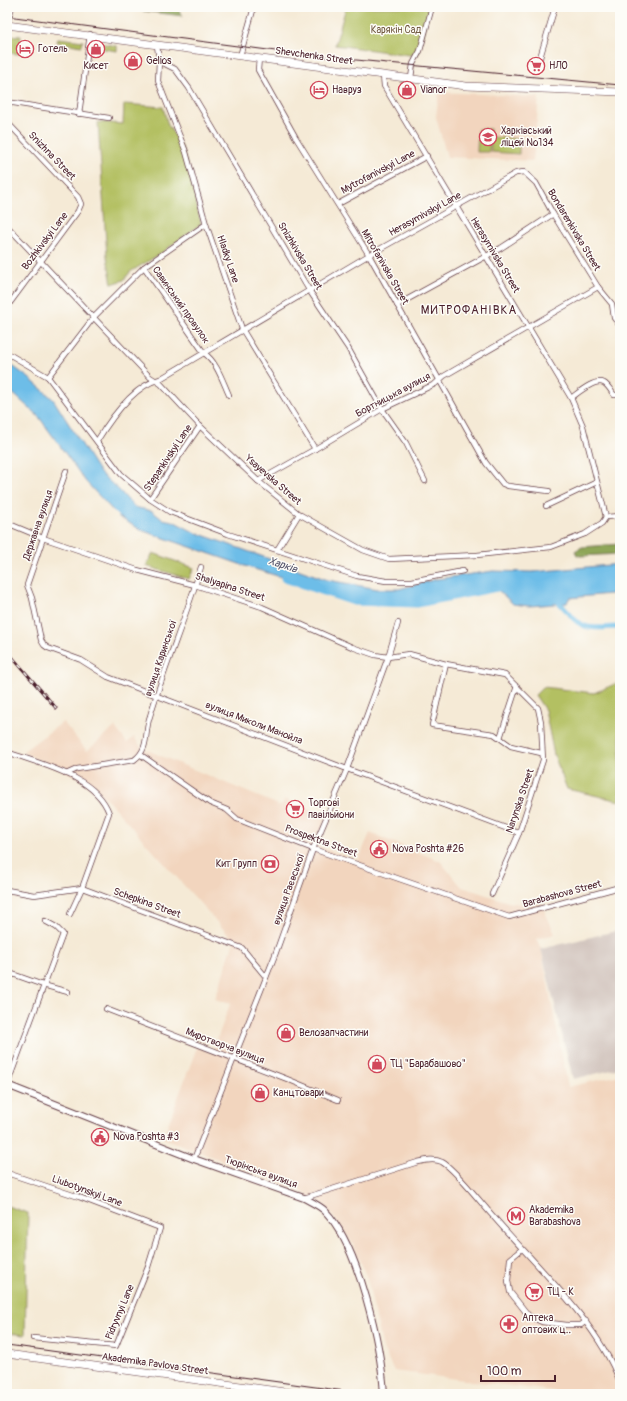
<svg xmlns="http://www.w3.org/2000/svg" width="627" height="1401" viewBox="0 0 627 1401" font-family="Pangolin,sans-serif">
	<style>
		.built { fill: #f2d5be }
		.industrial { fill: #cfc1ba }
		.green { fill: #b3c062; stroke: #7e7046 }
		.forest { fill: #8ea658; stroke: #6c6242 }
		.water { fill: #6dbde8; stroke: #5c6e8a }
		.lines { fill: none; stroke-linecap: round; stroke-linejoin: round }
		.canal { stroke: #6dbde8; stroke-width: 5 }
		.river { stroke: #6dbde8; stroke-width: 9 }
		.minor-casing { stroke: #643d45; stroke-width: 6 }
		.secondary-casing { stroke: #643d45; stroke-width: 8 }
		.primary-casing { stroke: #643d45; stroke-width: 8 }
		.minor { stroke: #fff; stroke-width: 4.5 }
		.secondary { stroke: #fff; stroke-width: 6 }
		.primary { stroke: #fff; stroke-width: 7 }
		.tram { stroke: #4a1f2b; stroke-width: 1 }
		.rail-casing { stroke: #4a1f2b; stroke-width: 3 }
		.rail { stroke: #fdfcf7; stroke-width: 1.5; stroke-dasharray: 4.5; stroke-linecap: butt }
		.labels { text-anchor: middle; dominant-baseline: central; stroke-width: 3; stroke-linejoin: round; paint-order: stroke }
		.park-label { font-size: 10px; fill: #6f573e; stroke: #fdfcf7 }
		.poi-label { font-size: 10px; fill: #4a1f2b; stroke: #fdfcf7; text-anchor: start }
		.street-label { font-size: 10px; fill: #4a1f2b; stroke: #fdfcf7 }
		.water-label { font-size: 11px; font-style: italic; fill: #56566d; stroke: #fdfcf7 }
		.quarter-label { font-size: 12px; letter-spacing: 1px; fill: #4a1f2b; stroke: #fdfcf7 }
	</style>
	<rect width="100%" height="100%" fill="#fdfcf7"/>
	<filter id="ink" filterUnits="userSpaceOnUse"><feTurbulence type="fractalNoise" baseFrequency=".025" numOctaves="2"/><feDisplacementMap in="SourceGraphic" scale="8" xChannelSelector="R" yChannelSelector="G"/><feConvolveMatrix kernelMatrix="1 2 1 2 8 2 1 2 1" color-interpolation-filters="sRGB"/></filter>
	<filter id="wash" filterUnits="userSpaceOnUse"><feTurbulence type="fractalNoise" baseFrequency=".012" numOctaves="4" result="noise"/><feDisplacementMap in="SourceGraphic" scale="16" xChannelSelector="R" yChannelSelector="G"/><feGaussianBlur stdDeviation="0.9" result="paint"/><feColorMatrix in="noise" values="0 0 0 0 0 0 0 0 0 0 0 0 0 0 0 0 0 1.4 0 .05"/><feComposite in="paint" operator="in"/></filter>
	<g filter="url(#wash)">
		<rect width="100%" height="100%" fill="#f5ead6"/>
		<g class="built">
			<path d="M 439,92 L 539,97 L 533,161 L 447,157 L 436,117 Z"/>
			<path d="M 63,722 L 87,751 L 115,727 L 127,743 L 134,737 L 142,748 L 281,806 L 285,799 L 327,817 L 317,846 L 358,861 L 370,833 L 440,861 L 462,887 L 508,902 L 528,905 L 540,901 L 555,934 L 537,939 L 541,949 L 568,1087 L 620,1075 L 620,1394 L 575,1394 L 394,1371 L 383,1348 L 367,1278 L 355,1248 L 348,1236 L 324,1204 L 301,1191 L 163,1138 L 197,1047 L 212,1053 L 230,1004 L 215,999 L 234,941 L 92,783 L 22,752 Z"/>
		</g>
		<path class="industrial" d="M 620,930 L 620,1068 L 573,1079 L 541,949 Z"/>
		<g class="green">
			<path d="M 346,7 L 430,7 L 417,56 L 335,45 Z"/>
			<path d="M 7,35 L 21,36 L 19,54 L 7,53 Z"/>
			<path d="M 58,38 L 83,41 L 82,46 L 57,42 Z"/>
			<path d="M 93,42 L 117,46 L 117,51 L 92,47 Z"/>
			<path d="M 124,104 L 163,107 L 168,125 L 182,147 L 190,174 L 201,224 L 160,254 L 130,272 L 124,280 L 112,284 L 107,257 L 98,122 L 123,124 Z"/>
			<path d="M 478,129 L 490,129 L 489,152 L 477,152 Z"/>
			<path d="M 491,137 L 519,139 L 519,154 L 491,152 Z"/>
			<path d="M 153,553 L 194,568 L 189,579 L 146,566 Z"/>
			<path d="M 620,682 L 620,801 L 567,789 L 554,755 L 545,710 L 535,695 L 543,687 L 594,693 Z"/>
			<path d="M 7,1206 L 28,1213 L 25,1335 L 7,1333 Z"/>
		</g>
		<g class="forest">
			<path d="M 152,7 L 176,7 L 183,16 L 143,11 Z"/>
			<path d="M 620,544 L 620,554 L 580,556 L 577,555 L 575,551 L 582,547 Z"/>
		</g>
		<path class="water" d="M 7,362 L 29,378 L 53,399 L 100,473 L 119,490 L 134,507 L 152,511 L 162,519 L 173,521 L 194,532 L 328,580 L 378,589 L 399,589 L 437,579 L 493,571 L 532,572 L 620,564 L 620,593 L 569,598 L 567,603 L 529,606 L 513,604 L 495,587 L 485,586 L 453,597 L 404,602 L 362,601 L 251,568 L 141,530 L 119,517 L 86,482 L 39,417 L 7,388 Z"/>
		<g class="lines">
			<g class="canal">
				<path d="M 556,599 L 566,610"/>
				<path d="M 569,613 C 583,633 598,627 620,627"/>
			</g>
			<path class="river" d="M 285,578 L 354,601 L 417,603 L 507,585"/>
		</g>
	</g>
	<g filter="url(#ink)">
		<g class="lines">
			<defs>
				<g id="minor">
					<path d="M 7,24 L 12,7"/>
					<path d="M 157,45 L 159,61 L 175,69 L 189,88 L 309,290 L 348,348 L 382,409 L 406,443 L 425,481"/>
					<path d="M 240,56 L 254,7"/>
					<path d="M 259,58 L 258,70 L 296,138 L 369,255 L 486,463 L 503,484 L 508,486 L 549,491"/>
					<path d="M 159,61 L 158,81 L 186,152 L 206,224 L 242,329 L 315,449"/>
					<path d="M 539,61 L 555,7"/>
					<path d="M 383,75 L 384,86 L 571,398 L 583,426 L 606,517"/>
					<path d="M 411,78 L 413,64 L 420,51 L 432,7"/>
					<path d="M 7,102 L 109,118"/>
					<path d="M 79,114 L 90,34"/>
					<path d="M 7,122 L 78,197 L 81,204 L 78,211 L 7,307"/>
					<path d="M 338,204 L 427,156"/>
					<path d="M 7,226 L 150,377 L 161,384 L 200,426 L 258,481 L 299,514 L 363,550 L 389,559 L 477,555 L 551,547 L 585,534 L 602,523 L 606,517"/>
					<path d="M 144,267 L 204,353 C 217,362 223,382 229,395"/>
					<path d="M 397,305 L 501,248 L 553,214"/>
					<path d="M 7,353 L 48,377 L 121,474 L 150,499 L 170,512 L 228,534 L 357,576 L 386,581 L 412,581 L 463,571"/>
					<path d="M 48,377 L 94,317 L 144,267 L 206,224"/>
					<path d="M 571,398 C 578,393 595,378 604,383 C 608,385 611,391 614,395 L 620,395"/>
					<path d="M 97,441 C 111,418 133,386 160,379 L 369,255 L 516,173 L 524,172 L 536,183 L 553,214 L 598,287 L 612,304 L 614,318 L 620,326"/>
					<path d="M 66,471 L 27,585 L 32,598 L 41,640 L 44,645 L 48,648 L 81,660 L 108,677 L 347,769 L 519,833"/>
					<path d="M 258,481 L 315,449 L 382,409 L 435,384 L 444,376 L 598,287"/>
					<path d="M 150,499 L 200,426"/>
					<path d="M 546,506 L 597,482"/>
					<path d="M 606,517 L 620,516"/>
					<path d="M 7,523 L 43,538 L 137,570 L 195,585 L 262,607 L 352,647 L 375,655 L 388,657 L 409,654 L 446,664 L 505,675 L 538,708 L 541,722 L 543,760 L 519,833 L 492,894"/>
					<path d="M 277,550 L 299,514"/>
					<path d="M 446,664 L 432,725 L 494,734 L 511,746 L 541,753"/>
					<path d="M 500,738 L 517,686"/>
					<path d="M 7,752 C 40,764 96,776 109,813 L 82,888 L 70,914"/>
					<path d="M 141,755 L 210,803 L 227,810 L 237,819 L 313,849 L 509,917 L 620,887"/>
					<path d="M 66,774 L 77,769 L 134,760 C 150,749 144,732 150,716 C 165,666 186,617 201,567"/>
					<path d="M 7,890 L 34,895 L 82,888 L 242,948 L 266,977"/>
					<path d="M 7,972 L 43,985 L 68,992"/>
					<path d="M 106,1009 L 287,1079 L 338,1100"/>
					<path d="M 7,1085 L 63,934 L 56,927 L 45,921"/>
					<path d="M 194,1159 L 275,955 L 313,849 L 347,769 L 388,657 L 398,623"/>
					<path d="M 7,1173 L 79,1197 L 160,1228 L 148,1267 L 116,1346 L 33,1338"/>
					<path d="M 304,1198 L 418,1162 C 426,1160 435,1158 442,1162 C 455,1169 481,1203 492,1215 C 534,1264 597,1321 620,1382"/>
					<path d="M 522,1249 L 510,1259 L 508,1281 L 510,1292 L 529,1316 L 542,1322 L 567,1325 L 581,1325 L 586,1321"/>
				</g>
				<path id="secondary" d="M 7,1085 L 194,1159 L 304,1198 C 311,1202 319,1205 325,1211 C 359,1246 381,1346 384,1394"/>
				<g id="primary">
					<path d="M 7,25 L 466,86 L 620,92"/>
					<path d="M 7,1354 L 299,1394"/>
				</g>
			</defs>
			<use href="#minor" class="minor-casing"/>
			<use href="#secondary" class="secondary-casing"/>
			<use href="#primary" class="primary-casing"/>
			<use href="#minor" class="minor"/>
			<use href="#secondary" class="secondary"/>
			<use href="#primary" class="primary"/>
			<g class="tram">
				<path d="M 7,16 L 314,56 L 620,85"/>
				<path d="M 7,1345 L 367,1394"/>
			</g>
			<defs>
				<path id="rail" d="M 7,651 L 56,708"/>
			</defs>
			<use href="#rail" class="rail-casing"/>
			<use href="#rail" class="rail"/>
		</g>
	</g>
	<defs>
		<symbol id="hotel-ring" viewBox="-11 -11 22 22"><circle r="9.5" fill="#fdfcf7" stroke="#d1495b" stroke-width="1.5"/><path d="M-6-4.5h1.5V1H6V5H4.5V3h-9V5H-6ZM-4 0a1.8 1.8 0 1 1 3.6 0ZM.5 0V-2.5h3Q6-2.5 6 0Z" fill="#d1495b"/></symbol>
		<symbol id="shop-ring" viewBox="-11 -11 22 22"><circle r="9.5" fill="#fdfcf7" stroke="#d1495b" stroke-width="1.5"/><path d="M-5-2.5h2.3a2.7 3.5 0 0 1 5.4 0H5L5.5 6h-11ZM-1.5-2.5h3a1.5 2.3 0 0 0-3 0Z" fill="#d1495b"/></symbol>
		<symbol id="supermarket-ring" viewBox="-11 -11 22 22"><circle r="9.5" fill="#fdfcf7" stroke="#d1495b" stroke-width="1.5"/><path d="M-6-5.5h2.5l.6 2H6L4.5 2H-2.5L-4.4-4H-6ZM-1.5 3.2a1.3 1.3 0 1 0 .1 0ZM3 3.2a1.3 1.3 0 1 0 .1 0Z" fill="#d1495b"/></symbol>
		<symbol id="school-ring" viewBox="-11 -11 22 22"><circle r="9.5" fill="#fdfcf7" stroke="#d1495b" stroke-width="1.5"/><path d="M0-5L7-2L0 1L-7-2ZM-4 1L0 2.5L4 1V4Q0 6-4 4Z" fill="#d1495b"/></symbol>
		<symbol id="civic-ring" viewBox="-11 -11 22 22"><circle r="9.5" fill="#fdfcf7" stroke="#d1495b" stroke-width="1.5"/><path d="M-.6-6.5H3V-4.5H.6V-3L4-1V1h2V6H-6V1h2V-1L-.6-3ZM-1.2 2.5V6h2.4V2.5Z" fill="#d1495b"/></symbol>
		<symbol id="bank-ring" viewBox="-11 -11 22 22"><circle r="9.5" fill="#fdfcf7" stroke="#d1495b" stroke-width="1.5"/><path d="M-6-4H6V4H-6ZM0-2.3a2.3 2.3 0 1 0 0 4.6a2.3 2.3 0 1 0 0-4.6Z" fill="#d1495b"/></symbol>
		<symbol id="metro-ring" viewBox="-11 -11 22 22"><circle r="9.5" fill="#fdfcf7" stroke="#d1495b" stroke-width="1.5"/><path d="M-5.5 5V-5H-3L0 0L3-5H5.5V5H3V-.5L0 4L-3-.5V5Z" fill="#d1495b"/></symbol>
		<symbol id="pharmacy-ring" viewBox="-11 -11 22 22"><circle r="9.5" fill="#fdfcf7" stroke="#d1495b" stroke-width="1.5"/><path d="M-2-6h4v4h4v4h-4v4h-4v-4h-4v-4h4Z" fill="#d1495b"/></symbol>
	</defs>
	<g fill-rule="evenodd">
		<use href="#hotel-ring" x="15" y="39" width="20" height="20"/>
		<use href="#shop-ring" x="86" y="39" width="20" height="20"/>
		<use href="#shop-ring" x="123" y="51" width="20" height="20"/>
		<use href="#supermarket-ring" x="526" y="56" width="20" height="20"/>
		<use href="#hotel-ring" x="309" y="80" width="20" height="20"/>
		<use href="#shop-ring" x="397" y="80" width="20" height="20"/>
		<use href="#school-ring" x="478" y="127" width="20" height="20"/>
		<use href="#supermarket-ring" x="285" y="799" width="20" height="20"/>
		<use href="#civic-ring" x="369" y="839" width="20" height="20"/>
		<use href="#bank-ring" x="260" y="854" width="20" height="20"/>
		<use href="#shop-ring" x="276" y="1023" width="20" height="20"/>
		<use href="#shop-ring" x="367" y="1054" width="20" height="20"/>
		<use href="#shop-ring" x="250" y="1083" width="20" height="20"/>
		<use href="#civic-ring" x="90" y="1127" width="20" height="20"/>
		<use href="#metro-ring" x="506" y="1206" width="20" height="20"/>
		<use href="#supermarket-ring" x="524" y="1282" width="20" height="20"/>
		<use href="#pharmacy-ring" x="499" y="1314" width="20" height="20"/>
	</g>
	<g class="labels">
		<g class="park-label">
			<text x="396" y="30">Карякін Сад</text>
		</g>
		<g class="poi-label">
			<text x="38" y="49">Готель</text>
			<text x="146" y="61">Gelios</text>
			<text x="96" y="66" text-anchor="middle">Кисет</text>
			<text x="549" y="66">НЛО</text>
			<text x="332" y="90">Навруз</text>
			<text x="420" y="90">Vianor</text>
			<text x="501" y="131">Харківський<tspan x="501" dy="12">ліцей №134</tspan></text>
			<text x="308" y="803">Торгові<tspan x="308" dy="12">павільйони</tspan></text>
			<text x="392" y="849">Nova Poshta #26</text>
			<text x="257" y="864" text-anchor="end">Кит Групп</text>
			<text x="299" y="1033">Велозапчастини</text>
			<text x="390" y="1064">ТЦ "Барабашово"</text>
			<text x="273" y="1093">Канцтовари</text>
			<text x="113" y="1137">Nova Poshta #3</text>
			<text x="529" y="1210">Akademіka<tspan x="529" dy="12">Barabashova</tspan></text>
			<text x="547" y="1292">ТЦ - К</text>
			<text x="522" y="1318">Аптека<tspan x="522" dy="12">оптових ц‥</tspan></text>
		</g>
		<g class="street-label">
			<text transform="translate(314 56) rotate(8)">Shevchenka Street</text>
			<text transform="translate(52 156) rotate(46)">Snizhna Street</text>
			<text transform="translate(378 172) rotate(-28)">Mytrofanivskyi Lane</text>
			<text transform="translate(425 214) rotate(-29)">Herasymivskyi Lane</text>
			<text transform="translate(574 230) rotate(59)">Bondarenkivska Street</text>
			<text transform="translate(45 241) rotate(-53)">Bozhkivskyi Lane</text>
			<text transform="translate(495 255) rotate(59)">Herasymivska Street</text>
			<text transform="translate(300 256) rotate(59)">Snizhkivska Street</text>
			<text transform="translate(228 259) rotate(71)">Hladky Lane</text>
			<text transform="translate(385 267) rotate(60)">Mitrofanivska Street</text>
			<text transform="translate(181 305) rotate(55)">Савинський провулок</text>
			<text transform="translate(393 395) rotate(-28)">Бортницька вулиця</text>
			<text transform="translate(168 458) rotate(-56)">Stepankivskyi Lane</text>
			<text transform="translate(273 480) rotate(41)">Ysayevska Street</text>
			<text transform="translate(38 525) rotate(-71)">Державна вулиця</text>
			<text transform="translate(230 587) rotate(18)">Shalyapina Street</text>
			<text transform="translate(161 658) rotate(-71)">вулиця Каринської</text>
			<text transform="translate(254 723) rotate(21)">вулиця Миколи Манойла</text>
			<text transform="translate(520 801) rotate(-71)">Narynska Street</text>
			<text transform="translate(321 841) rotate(20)">Prospektna Street</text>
			<text transform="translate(289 889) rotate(-70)">вулиця Раєвської</text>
			<text transform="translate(562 894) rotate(-15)">Barabashova Street</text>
			<text transform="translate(147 903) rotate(20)">Schepkina Street</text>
			<text transform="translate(225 1046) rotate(21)">Миротворча вулиця</text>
			<text transform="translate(261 1172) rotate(20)">Тюрінська вулиця</text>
			<text transform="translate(87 1191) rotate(20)">Liubotynskyi Lane</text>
			<text transform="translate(120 1312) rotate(-67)">Pidryvnyi Lane</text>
			<text transform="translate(155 1364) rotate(8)">Akademika Pavlova Street</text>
		</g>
		<g class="water-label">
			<text transform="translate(283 565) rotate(18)">Харків</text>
		</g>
		<g class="quarter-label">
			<text x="469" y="310">МИТРОФАНІВКА</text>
		</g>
	</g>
	<rect width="627" height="1401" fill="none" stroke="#fdfcf7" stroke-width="24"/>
	<path d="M481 1375v6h74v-6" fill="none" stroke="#4a1f2b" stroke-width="2"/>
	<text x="487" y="1375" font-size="12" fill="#4a1f2b" stroke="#fdfcf7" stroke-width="3" paint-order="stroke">100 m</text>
</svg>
